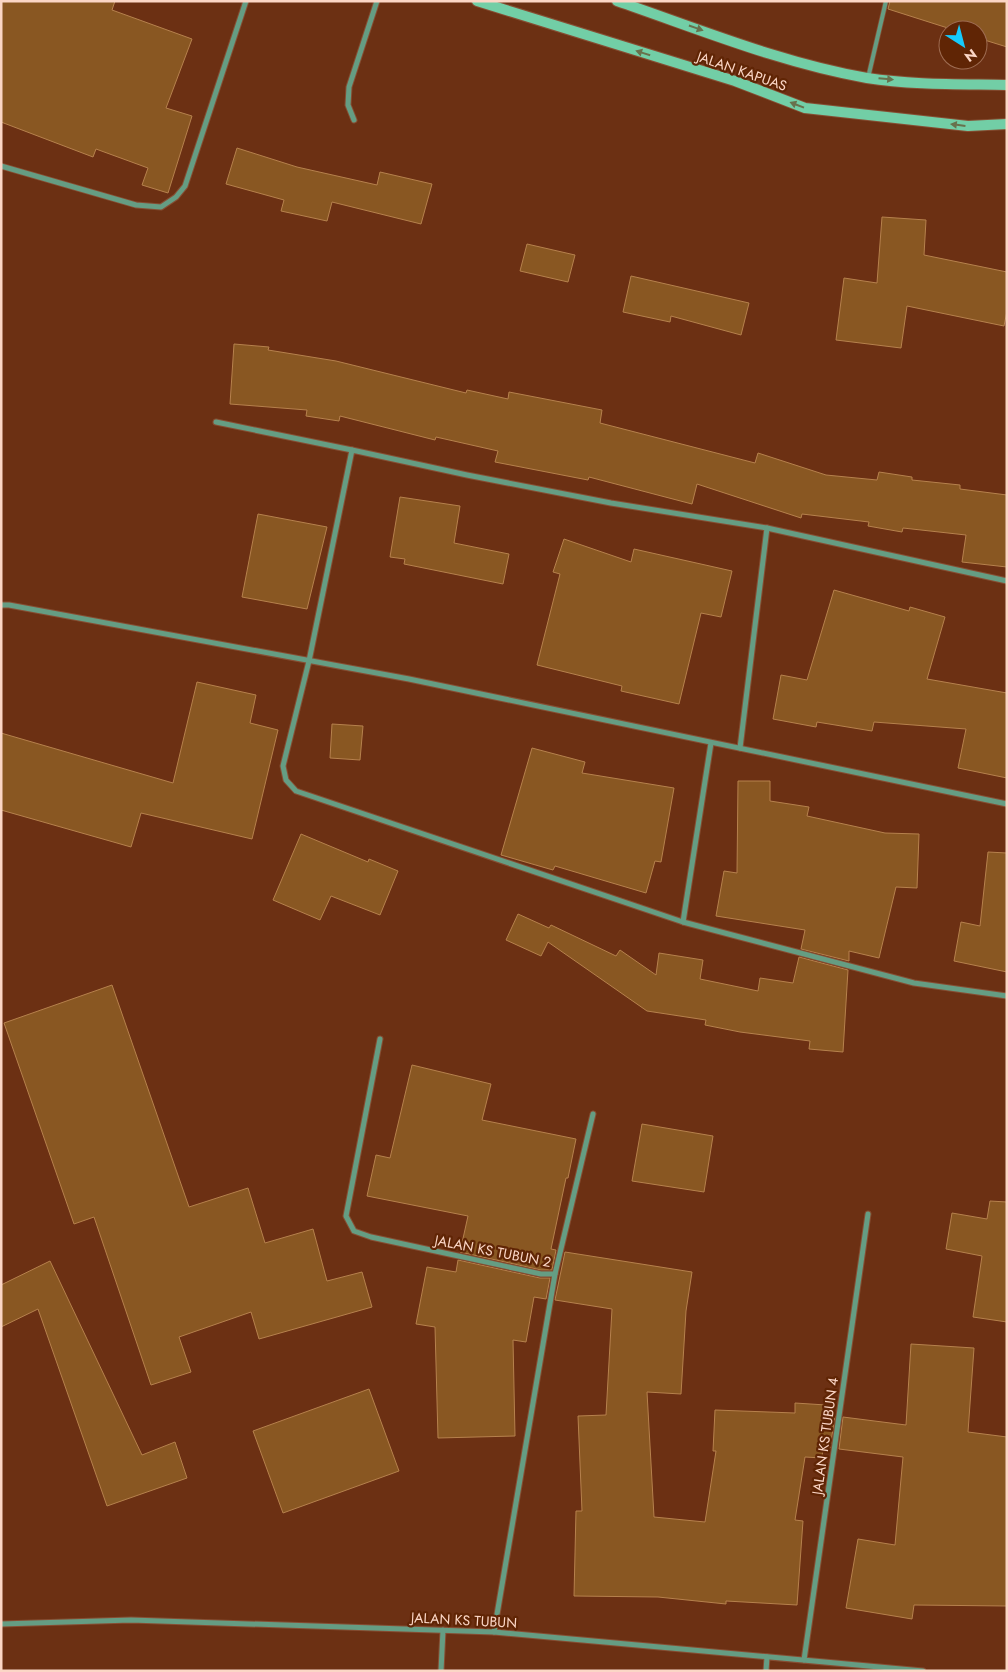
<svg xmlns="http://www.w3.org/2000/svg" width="1008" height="1672" viewBox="0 0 1008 1672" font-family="Jost,sans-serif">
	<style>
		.building { fill: #895722; stroke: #b6814d }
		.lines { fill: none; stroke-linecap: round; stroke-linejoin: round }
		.lane-casing { stroke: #864e33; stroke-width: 5.5 }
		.street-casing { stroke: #864e33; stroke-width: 7 }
		.secondary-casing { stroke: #864e33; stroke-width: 12 }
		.lane { stroke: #659d83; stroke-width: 4 }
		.street { stroke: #659d83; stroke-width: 5 }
		.secondary { stroke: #72cea6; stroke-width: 10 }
		.oneway { fill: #68714d }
		.labels { text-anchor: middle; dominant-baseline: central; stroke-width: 4.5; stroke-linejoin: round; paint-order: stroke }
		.street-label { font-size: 14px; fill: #fbd6c6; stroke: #602505 }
	</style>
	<rect width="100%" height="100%" fill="#6c3013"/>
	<g class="building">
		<path d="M 1,1 L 115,1 L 112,10 L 192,39 L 166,108 L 192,116 L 168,193 L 142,185 L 148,168 L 96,149 L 93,157 L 1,122 Z"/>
		<path d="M 890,1 L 1007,1 L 1007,47 L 978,38 L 978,30 L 954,30 L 888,9 Z"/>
		<path d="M 237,148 L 297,167 L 377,185 L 380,172 L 432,184 L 421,224 L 332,202 L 327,221 L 281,211 L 284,200 L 226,184 Z"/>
		<path d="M 882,217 L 926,220 L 924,255 L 1007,272 L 1007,311 L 1004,326 L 907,306 L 901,348 L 836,340 L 844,278 L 877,283 Z"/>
		<path d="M 527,244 L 575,255 L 568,282 L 520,271 Z"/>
		<path d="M 631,276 L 749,303 L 741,335 L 671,316 L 670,322 L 623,312 Z"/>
		<path d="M 234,344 L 269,347 L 268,350 L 336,361 L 466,393 L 467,390 L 508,399 L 509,392 L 602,410 L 600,423 L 755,463 L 758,453 L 826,475 L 877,480 L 879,472 L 912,477 L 912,480 L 960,485 L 960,489 L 1007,495 L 1007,567 L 962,562 L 966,535 L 903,528 L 902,532 L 868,526 L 869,522 L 802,514 L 801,518 L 697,484 L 692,504 L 589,477 L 588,480 L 495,462 L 498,451 L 436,437 L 435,440 L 340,416 L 339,421 L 306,416 L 307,410 L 230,404 Z"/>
		<path d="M 400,497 L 460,506 L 454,543 L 509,554 L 503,584 L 404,564 L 405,559 L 390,557 Z"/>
		<path d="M 258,514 L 327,527 L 307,609 L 242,597 Z"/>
		<path d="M 564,539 L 631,562 L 634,549 L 732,571 L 721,617 L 701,613 L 679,704 L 621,691 L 622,686 L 537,665 L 560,574 L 553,572 Z"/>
		<path d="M 834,590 L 909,611 L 910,607 L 945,617 L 927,679 L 1007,693 L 1007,778 L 958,768 L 966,729 L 874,722 L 872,731 L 817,722 L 816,727 L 773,719 L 781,675 L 807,680 Z"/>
		<path d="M 197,682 L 256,695 L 250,723 L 278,730 L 252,839 L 141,813 L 131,847 L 1,810 L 1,733 L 173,783 Z"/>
		<path d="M 332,724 L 363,726 L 360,760 L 330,758 Z"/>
		<path d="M 532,748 L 585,762 L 582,773 L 674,788 L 661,862 L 655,861 L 646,893 L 555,866 L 553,870 L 501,855 Z"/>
		<path d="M 738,781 L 770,781 L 770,801 L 809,807 L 807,816 L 885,833 L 919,834 L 917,888 L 896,887 L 879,958 L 849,951 L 849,961 L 801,949 L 805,930 L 716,916 L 724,871 L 737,873 Z"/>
		<path d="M 301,834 L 368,862 L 369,859 L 398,871 L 380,915 L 331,896 L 320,920 L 273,900 Z"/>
		<path d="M 988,852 L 1007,853 L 1007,972 L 954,961 L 961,922 L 980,926 Z"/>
		<path d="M 518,914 L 549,928 L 551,925 L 616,956 L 620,950 L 656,975 L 659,953 L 703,960 L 700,979 L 758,991 L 760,978 L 793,983 L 799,957 L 848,970 L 843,1052 L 809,1049 L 810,1041 L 740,1032 L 705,1025 L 706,1020 L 647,1011 L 548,942 L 541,956 L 506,940 Z"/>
		<path d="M 112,985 L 189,1207 L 248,1188 L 265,1243 L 313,1229 L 327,1281 L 362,1272 L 372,1307 L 259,1339 L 251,1312 L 179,1337 L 191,1372 L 151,1385 L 94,1217 L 74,1224 L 4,1023 Z"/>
		<path d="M 412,1065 L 491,1084 L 482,1120 L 576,1139 L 568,1178 L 566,1178 L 551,1249 L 556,1250 L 552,1270 L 541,1270 L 460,1252 L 468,1216 L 367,1196 L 376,1155 L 390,1158 Z"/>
		<path d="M 642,1124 L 713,1136 L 704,1192 L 632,1181 Z"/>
		<path d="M 990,1201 L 1007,1202 L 1007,1322 L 973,1317 L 982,1256 L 946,1249 L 952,1213 L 987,1219 Z"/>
		<path d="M 565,1252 L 692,1272 L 686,1311 L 681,1394 L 647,1392 L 654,1517 L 705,1522 L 716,1451 L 713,1451 L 715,1410 L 795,1413 L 795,1403 L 826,1405 L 825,1415 L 835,1416 L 830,1448 L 823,1447 L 822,1458 L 805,1457 L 795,1520 L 803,1521 L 797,1605 L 726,1601 L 726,1604 L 658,1597 L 574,1596 L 576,1511 L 582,1511 L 578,1416 L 606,1415 L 612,1309 L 555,1300 Z"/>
		<path d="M 458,1260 L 540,1278 L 550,1278 L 546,1299 L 534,1297 L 526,1342 L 513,1340 L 515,1436 L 438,1438 L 435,1327 L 416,1324 L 427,1267 L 456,1272 Z"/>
		<path d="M 50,1261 L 142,1455 L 175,1442 L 187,1478 L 107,1506 L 38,1309 L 1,1327 L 1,1285 Z"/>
		<path d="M 911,1344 L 974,1348 L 968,1432 L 1007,1437 L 1007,1606 L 914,1605 L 912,1619 L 846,1608 L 858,1539 L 895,1545 L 903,1457 L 839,1449 L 843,1417 L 906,1425 Z"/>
		<path d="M 369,1389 L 399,1471 L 283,1513 L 253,1431 Z"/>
	</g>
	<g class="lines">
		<defs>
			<path id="lane" d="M 868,78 L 886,1"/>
			<g id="street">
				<path d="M 354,120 L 348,105 L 349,87 L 377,1"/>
				<path d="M 1,166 L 136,205 L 161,207 L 176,197 L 185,186 L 246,1"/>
				<path d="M 216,422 L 352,450"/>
				<path d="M 1007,581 L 767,528 L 611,503 L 467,475 L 352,450 L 309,661 L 283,766 L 286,780 L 296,791 L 683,922 L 914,983 L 1007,996"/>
				<path d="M 1,605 L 9,605 L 409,679 L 1007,804"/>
				<path d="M 740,748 L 767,528"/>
				<path d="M 683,922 L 711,743"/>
				<path d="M 380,1039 L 346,1216 L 354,1231 L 371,1237 L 541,1274 L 555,1274 L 494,1632"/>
				<path d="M 555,1274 L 593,1114"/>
				<path d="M 1,1624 L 131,1620 L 494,1632 L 923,1671"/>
				<path d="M 804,1660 L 868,1214"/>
				<path d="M 441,1671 L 443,1630"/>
				<path d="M 766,1671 L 767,1657"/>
			</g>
			<g id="secondary">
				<path d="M 477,1 L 735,81 L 805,108 L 968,126 L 1007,124"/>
				<path d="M 617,1 C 699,29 781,63 867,78 C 912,85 961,84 1007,85"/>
			</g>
		</defs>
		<use href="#lane" class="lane-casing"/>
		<use href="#street" class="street-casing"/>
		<use href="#secondary" class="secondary-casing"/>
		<use href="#lane" class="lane"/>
		<use href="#street" class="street"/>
		<use href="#secondary" class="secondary"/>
	</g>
	<defs><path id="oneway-solid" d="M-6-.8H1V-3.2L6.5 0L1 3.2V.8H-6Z" transform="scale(1.25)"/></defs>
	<g class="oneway">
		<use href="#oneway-solid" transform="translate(696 28) rotate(19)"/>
		<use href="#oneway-solid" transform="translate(643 53) rotate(-163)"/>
		<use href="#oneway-solid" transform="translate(886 79) rotate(5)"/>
		<use href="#oneway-solid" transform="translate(797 105) rotate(-159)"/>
		<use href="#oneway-solid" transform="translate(958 125) rotate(-173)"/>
	</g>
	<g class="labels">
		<g class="street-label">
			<text transform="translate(742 71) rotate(19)">JALAN KAPUAS</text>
			<text transform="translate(493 1251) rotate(11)">JALAN KS TUBUN 2</text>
			<text transform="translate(825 1436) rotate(-82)">JALAN KS TUBUN 4</text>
			<text transform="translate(464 1620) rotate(3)">JALAN KS TUBUN</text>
		</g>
	</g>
	<rect width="1008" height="1672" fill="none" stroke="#fbd6c6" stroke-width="5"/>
	<g transform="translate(963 45) rotate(144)"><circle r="24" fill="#602505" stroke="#9e6c52"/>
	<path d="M0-4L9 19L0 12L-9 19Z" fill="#16cafb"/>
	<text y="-8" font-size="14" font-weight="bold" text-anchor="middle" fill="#fbd6c6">N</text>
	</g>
</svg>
